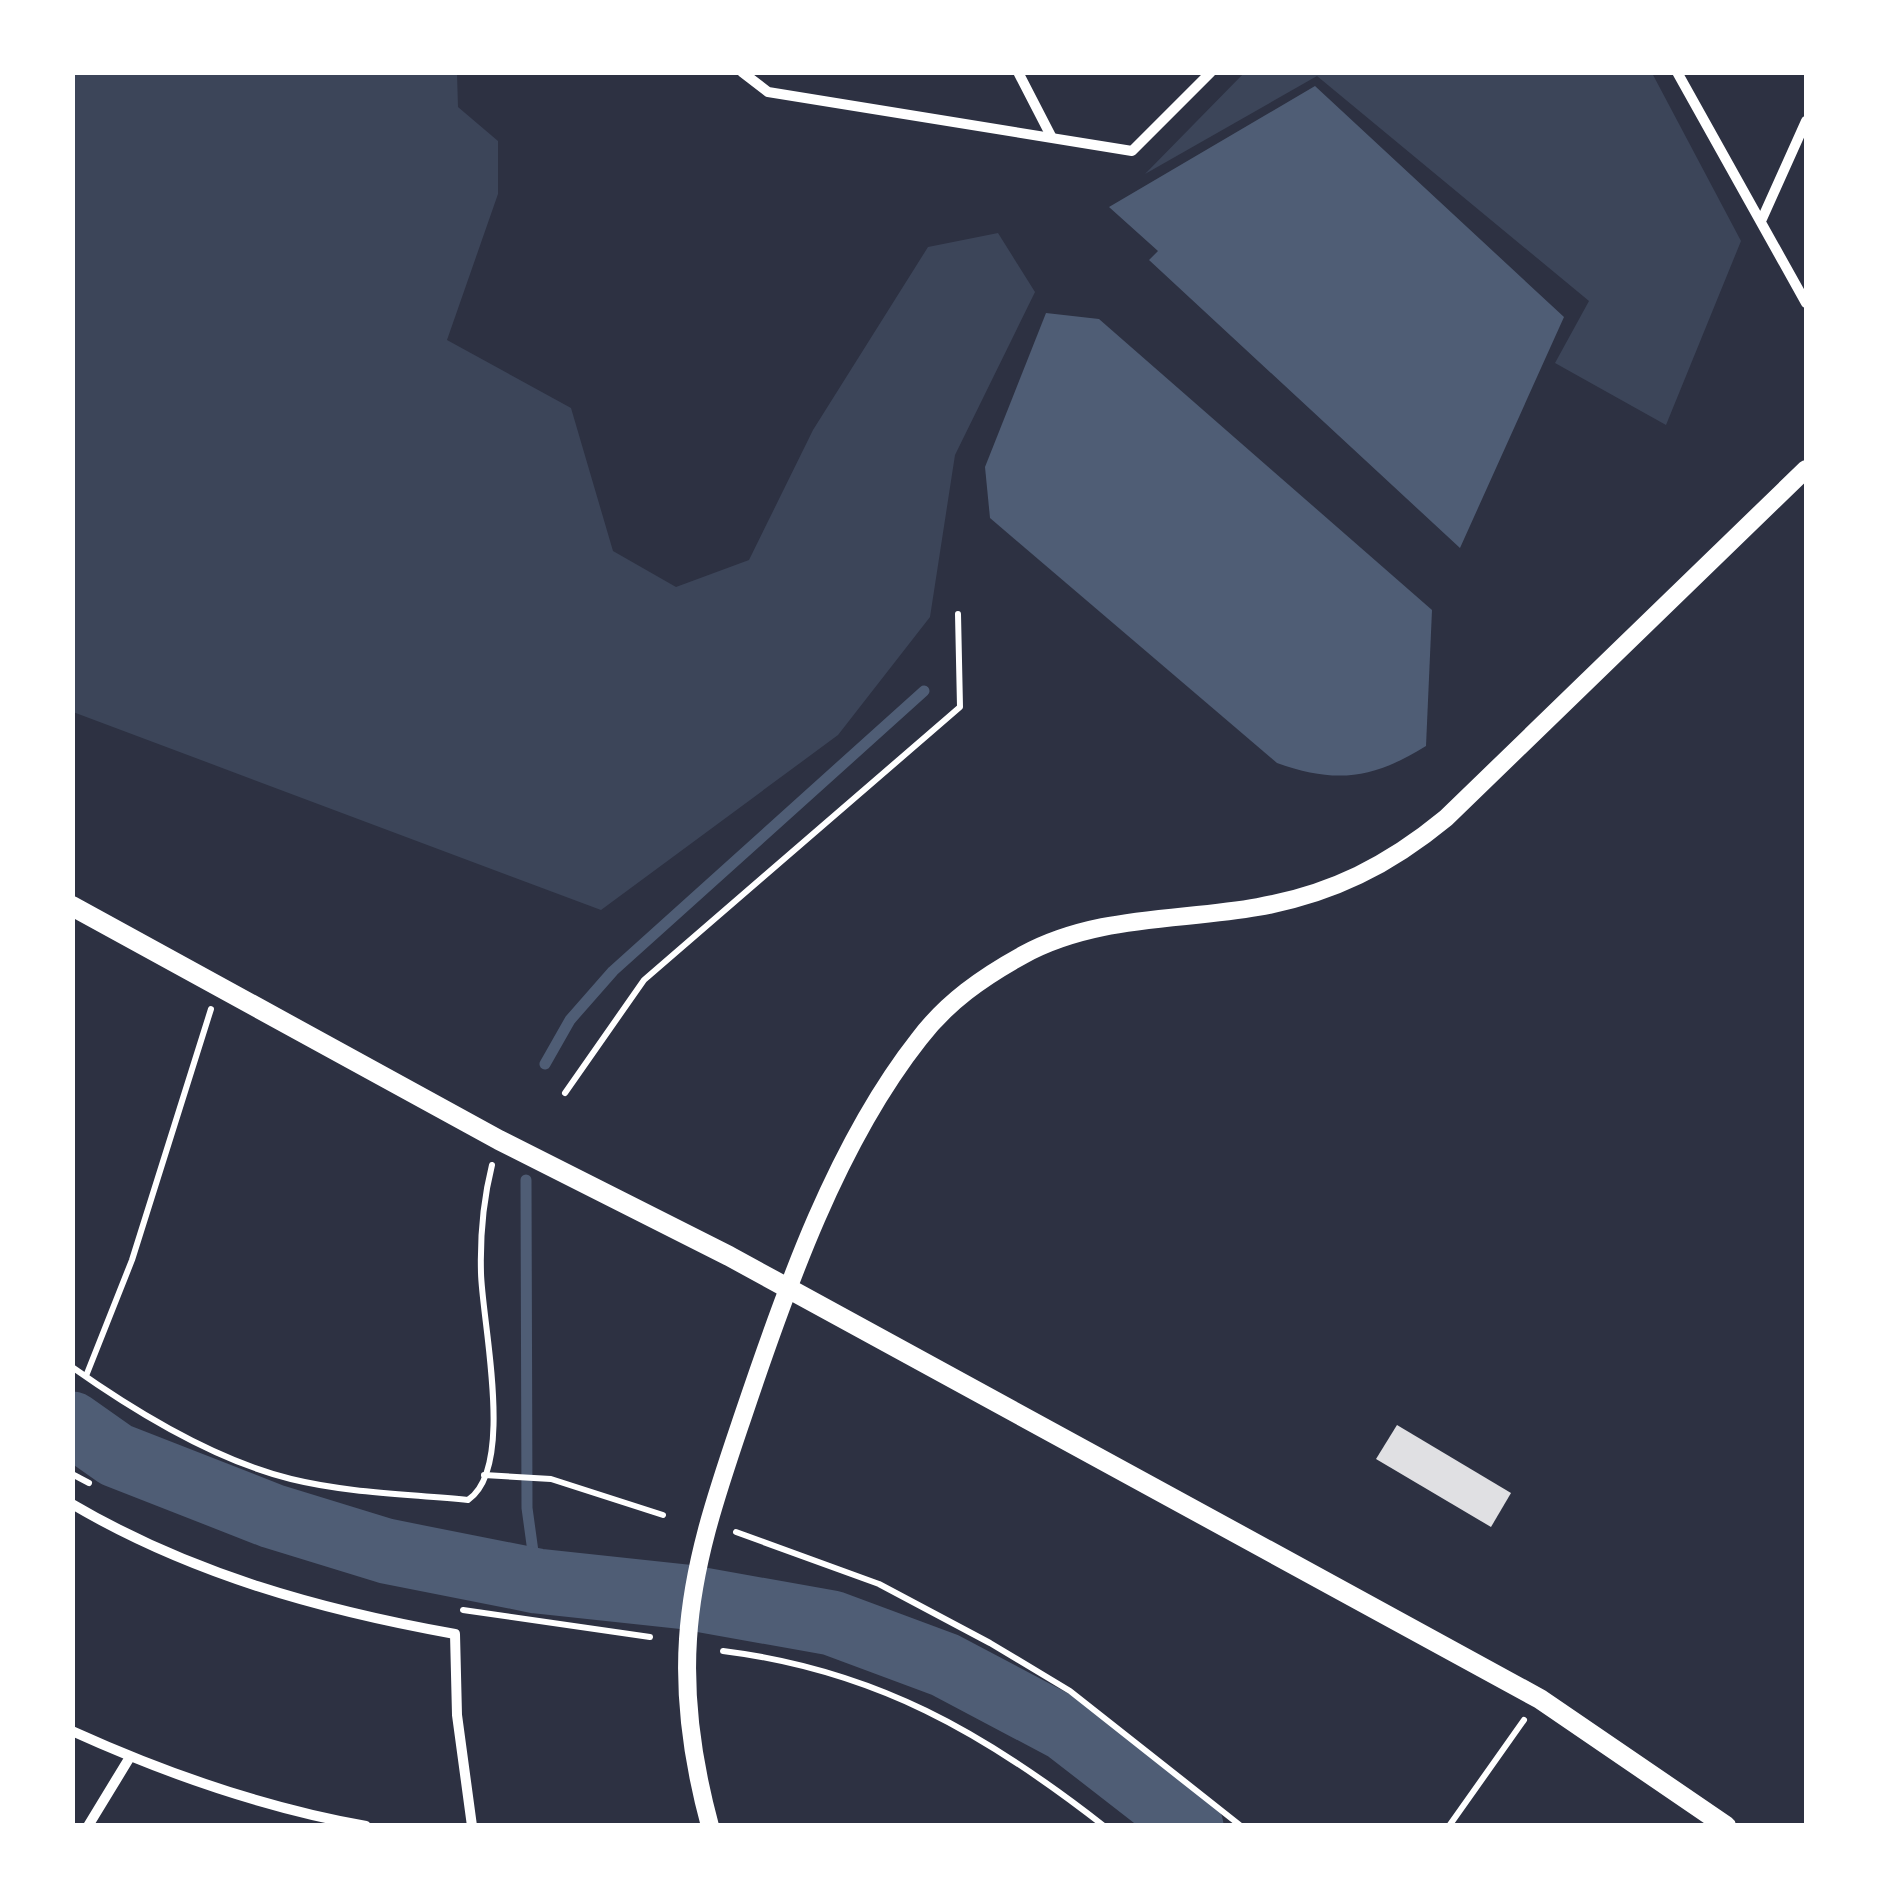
<svg xmlns="http://www.w3.org/2000/svg" width="1879" height="1898" viewBox="0 0 1879 1898" font-family="'Noto Sans',sans-serif">
	<style>
		.green { fill: #3c4559 }
		.water { fill: #4f5d75 }
		.lines { fill: none; stroke-linecap: round; stroke-linejoin: round }
		.stream { stroke: #4f5d75; stroke-width: 11 }
		.river { stroke: #4f5d75; stroke-width: 65 }
		.building { fill: #e0e0e3 }
		.path { stroke: #fff; stroke-width: 6 }
		.minor { stroke: #fff; stroke-width: 10 }
		.tertiary { stroke: #fff; stroke-width: 18 }
		.secondary { stroke: #fff; stroke-width: 20 }
	</style>
	<rect width="100%" height="100%" fill="#2d3142"/>
	<g class="green">
		<path d="M 1245,72 L 1652,73 L 1741,241 L 1666,425 L 1555,363 L 1589,301 L 1317,76 L 1145,174 Z"/>
		<path d="M 72,73 L 457,73 L 458,107 L 498,141 L 498,194 L 447,340 L 571,408 L 613,551 L 676,587 L 749,560 L 813,430 L 928,247 L 998,233 L 1035,292 L 955,455 L 930,617 L 838,735 L 601,910 L 73,712 Z"/>
	</g>
	<g class="water">
		<path d="M 1315,86 L 1564,317 L 1460,548 L 1149,260 L 1158,251 L 1109,207 Z"/>
		<path d="M 1046,313 L 1099,319 L 1432,610 L 1426,746 C 1373,779 1336,784 1277,763 L 990,518 L 985,467 Z"/>
	</g>
	<g class="lines">
		<g class="stream">
			<path d="M 545,1064 L 570,1020 L 613,971 L 924,691"/>
			<path d="M 526,1180 L 527,1508 L 537,1581"/>
		</g>
		<path class="river" d="M 72,1424 L 116,1455 L 272,1516 L 386,1551 L 537,1581 L 686,1597 L 832,1623 L 945,1665 L 1066,1729 L 1191,1826"/>
	</g>
	<path class="building" d="M 1397,1425 L 1511,1493 L 1491,1527 L 1376,1459 Z"/>
	<g class="lines">
		<g class="path">
			<path d="M 565,1093 L 644,980 L 960,707 L 958,614"/>
			<path d="M 72,1367 C 137,1413 214,1460 291,1479 C 348,1493 409,1494 468,1500 C 516,1468 482,1322 481,1273 C 480,1236 483,1201 492,1165"/>
			<path d="M 86,1376 L 132,1260 L 211,1009"/>
			<path d="M 72,1474 L 89,1483"/>
			<path d="M 484,1475 L 551,1479 L 663,1515"/>
			<path d="M 736,1532 L 879,1584 L 990,1643 L 1070,1691 L 1241,1826"/>
			<path d="M 463,1610 L 650,1637"/>
			<path d="M 723,1651 C 875,1670 985,1733 1104,1826"/>
			<path d="M 1449,1826 L 1524,1720"/>
		</g>
		<g class="minor">
			<path d="M 742,72 L 768,92 L 1132,151 L 1211,72"/>
			<path d="M 1018,72 L 1051,136"/>
			<path d="M 1677,72 L 1806,303"/>
			<path d="M 1762,219 L 1806,121"/>
			<path d="M 72,1504 C 191,1574 321,1610 455,1634 L 457,1715 L 472,1826"/>
			<path d="M 72,1731 C 167,1774 264,1808 366,1826"/>
			<path d="M 88,1826 L 130,1757"/>
		</g>
		<path class="tertiary" d="M 710,1826 C 694,1767 684,1700 688,1639 C 693,1560 719,1487 744,1413 C 786,1288 837,1143 919,1039 C 947,1002 983,977 1023,955 C 1096,915 1180,921 1258,907 C 1332,894 1389,865 1446,818 L 1806,469"/>
		<path class="secondary" d="M 72,906 L 499,1140 L 729,1256 L 1540,1699 L 1726,1826"/>
	</g>
	<rect width="1879" height="1898" fill="none" stroke="#ffffff" stroke-width="150"/>
</svg>
